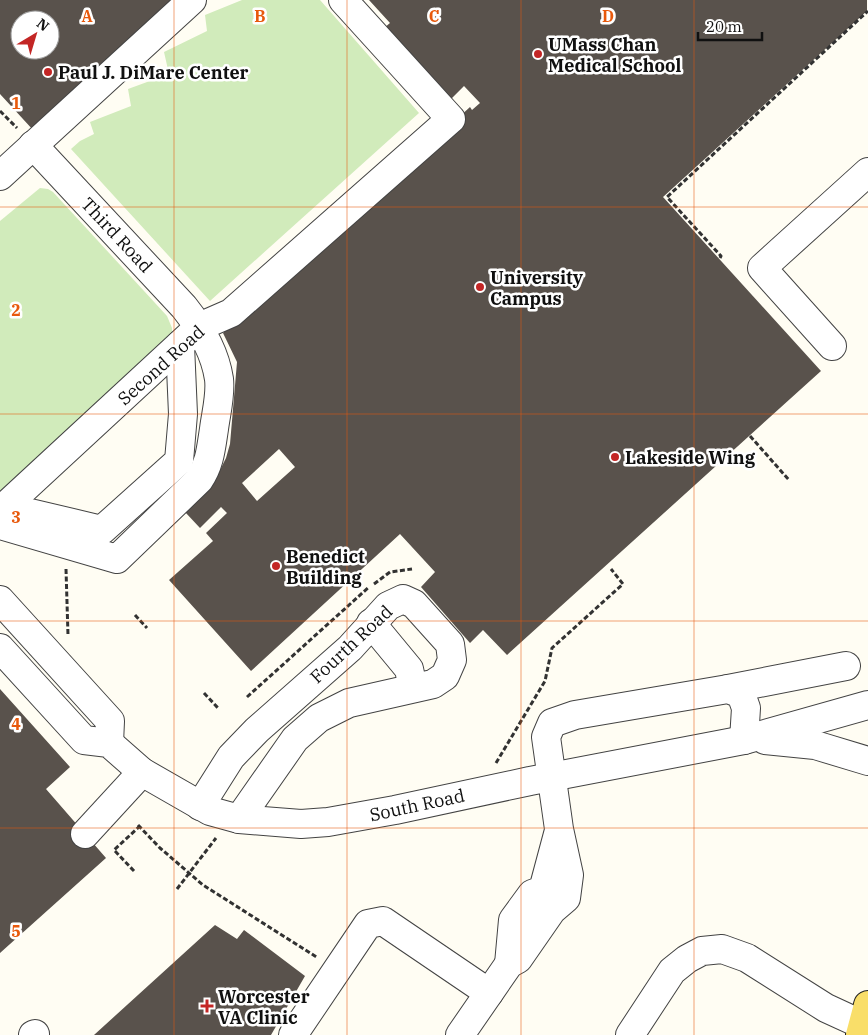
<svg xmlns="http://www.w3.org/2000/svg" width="868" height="1035" viewBox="0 0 868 1035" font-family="'IBM Plex Serif',serif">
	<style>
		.green { fill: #d1ebbb }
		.building { fill: #59524c; fill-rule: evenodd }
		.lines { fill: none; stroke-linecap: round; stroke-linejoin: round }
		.minor-casing { stroke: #434343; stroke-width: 30 }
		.major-casing { stroke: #212121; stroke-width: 30 }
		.path { stroke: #323232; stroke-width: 3; stroke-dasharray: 5 2.5; stroke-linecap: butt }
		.minor { stroke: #fff; stroke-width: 28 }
		.major { stroke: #f9de69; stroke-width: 28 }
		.grid { fill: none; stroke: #e8590c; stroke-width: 1; stroke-opacity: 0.55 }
		.poi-dot { fill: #c32625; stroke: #fff; stroke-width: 2 }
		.labels { text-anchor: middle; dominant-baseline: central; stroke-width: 5; stroke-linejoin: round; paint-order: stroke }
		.poi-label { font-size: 18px; font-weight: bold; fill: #101010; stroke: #fff; text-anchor: start }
		.street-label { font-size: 18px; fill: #101010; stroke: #fff }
		.grid-label { font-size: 16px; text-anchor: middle; font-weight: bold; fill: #e8590c; stroke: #fff; stroke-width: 5; stroke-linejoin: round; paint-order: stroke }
	</style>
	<rect width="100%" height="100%" fill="#fffdf3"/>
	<g class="green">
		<path d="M 242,0 L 320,0 L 419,113 L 210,301 L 71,149 L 80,141 L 94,134 L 90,122 L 131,106 L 128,89 L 169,74 L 164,52 L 207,31 L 205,15 Z"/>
		<path d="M 40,188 L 48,189 L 53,192 L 167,316 L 172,328 L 172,336 L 0,497 L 0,221 Z"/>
	</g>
	<g class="building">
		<path d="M 0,0 L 175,0 L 34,131 L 0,94 ZM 20,20 L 50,20 L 50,50 L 20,50 Z"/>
		<path d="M 369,0 L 867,0 L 867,11 L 663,197 L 821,371 L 507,655 L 483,630 L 470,643 L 421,587 L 435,572 L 400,534 L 251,671 L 169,580 L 213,541 L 206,533 L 227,513 L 221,507 L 200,528 L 185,512 L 213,484 L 226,458 L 230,444 L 237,362 L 223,333 L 470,107 L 472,110 L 480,103 L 464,86 L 449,101 L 384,28 L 390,23 ZM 279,449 L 295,467 L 257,501 L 242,483 Z"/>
		<path d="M 0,689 L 70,767 L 46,789 L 106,858 L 0,953 Z"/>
		<path d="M 215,925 L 237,939 L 244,930 L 305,976 L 271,1035 L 94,1035 Z"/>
	</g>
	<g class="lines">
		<defs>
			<g id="minor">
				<path d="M 0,176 L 192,0"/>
				<path d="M 832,346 L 762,268 L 868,172"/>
				<path d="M 5,507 L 102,530 L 179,461 L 183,414 L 180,345"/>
				<path d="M 0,511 L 199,327 L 231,313 L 451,119 L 343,0"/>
				<path d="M 0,525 L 117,559 L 199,480 C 210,464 211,448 214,429 C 216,413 221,395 219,379 C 215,352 200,327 184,307 L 33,145"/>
				<path d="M 0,600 L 110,721 L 109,743"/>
				<path d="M 371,623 L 409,669 L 413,688"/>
				<path d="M 0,648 L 84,740 L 109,743 L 142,772 L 210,811 L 239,819 L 301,824 L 328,822 L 395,810 L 530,781 L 744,740 L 868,705"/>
				<path d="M 728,689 L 846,666"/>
				<path d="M 765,740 L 815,745 L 868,761"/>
				<path d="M 200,806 L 231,757 L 257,730 L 350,648 L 388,606 L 403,599 L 414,604 L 450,644 L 452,660 L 445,676 L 433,684 L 349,703 L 319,718 L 295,739 L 239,819"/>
				<path d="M 85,834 L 142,772"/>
				<path d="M 509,964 L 513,920 L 532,894 L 543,890 L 558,834"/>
				<path d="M 33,1035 L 35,1034"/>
				<path d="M 293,1035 L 368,924 L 383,921 L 489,993"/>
				<path d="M 460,1035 L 509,964 L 518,959 L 552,910 L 566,898 L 569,875 L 559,829 L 546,737 L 552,723 L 575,715 L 728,689 L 741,694 L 746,708 L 744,740"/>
				<path d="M 630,1035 L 672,971 L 687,959 L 702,951 L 722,949 L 747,958 L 826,1008 L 863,1025"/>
			</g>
			<path id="major" d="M 860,1035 L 868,1005"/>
		</defs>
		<use href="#minor" class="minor-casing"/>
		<use href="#major" class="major-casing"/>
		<g class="path">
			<path d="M 0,111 L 17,128"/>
			<path d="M 720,258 L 721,256 L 667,197 L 868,11"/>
			<path d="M 750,436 L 789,480"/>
			<path d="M 66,569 L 68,635"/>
			<path d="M 374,584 L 390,572 L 412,569"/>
			<path d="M 135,615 L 147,628"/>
			<path d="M 204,693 L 218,708"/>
			<path d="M 247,697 L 369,587"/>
			<path d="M 496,763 L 545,681 L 552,648 L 623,584 L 611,569"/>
			<path d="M 138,825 L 160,848 L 203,885 L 318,958"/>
			<path d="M 134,871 L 114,850 L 140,826"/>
			<path d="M 177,889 L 216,838"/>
		</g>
		<use href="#minor" class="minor"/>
		<use href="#major" class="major"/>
	</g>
	<path class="grid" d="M 174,0 L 174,1035M 347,0 L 347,1035M 521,0 L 521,1035M 694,0 L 694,1035M 0,207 L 868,207M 0,414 L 868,414M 0,621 L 868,621M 0,828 L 868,828"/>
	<g class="poi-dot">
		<circle cx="538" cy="54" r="5"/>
		<circle cx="48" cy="72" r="5"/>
		<circle cx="480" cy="287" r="5"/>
		<circle cx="615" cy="457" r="5"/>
		<circle cx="276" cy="566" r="5"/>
		<path d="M204.5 998.5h5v5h5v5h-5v5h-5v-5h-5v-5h5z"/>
	</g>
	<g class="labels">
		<g class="poi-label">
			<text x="548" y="44">UMass Chan<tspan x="548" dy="21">Medical School</tspan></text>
			<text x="58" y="72">Paul J. DiMare Center</text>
			<text x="490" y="277">University<tspan x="490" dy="21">Campus</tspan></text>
			<text x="625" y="457">Lakeside Wing</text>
			<text x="286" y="556">Benedict<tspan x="286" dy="21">Building</tspan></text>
			<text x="218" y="996">Worcester<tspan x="218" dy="21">VA Clinic</tspan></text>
		</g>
		<g class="street-label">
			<text transform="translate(117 235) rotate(47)">Third Road</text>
			<text transform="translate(161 365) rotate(-42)">Second Road</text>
			<text transform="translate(351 644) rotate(-43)">Fourth Road</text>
			<text transform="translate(417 805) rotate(-12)">South Road</text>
		</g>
	</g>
	<g class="grid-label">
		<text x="87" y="22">A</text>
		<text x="260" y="22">B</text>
		<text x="434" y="22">C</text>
		<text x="608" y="22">D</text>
		<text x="16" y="109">1</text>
		<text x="16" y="316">2</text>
		<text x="16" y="523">3</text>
		<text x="16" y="730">4</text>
		<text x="16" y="937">5</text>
	</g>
	<g transform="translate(35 35) rotate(38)"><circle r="24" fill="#ffffff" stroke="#9f9f9f"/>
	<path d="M0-4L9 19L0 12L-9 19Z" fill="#c32625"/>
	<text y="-8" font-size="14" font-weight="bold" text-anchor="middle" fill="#101010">N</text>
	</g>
	<path d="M698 32v8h64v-8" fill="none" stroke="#101010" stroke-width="2.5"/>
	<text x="706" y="32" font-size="15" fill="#101010" stroke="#ffffff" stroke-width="4" paint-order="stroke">20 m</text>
</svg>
